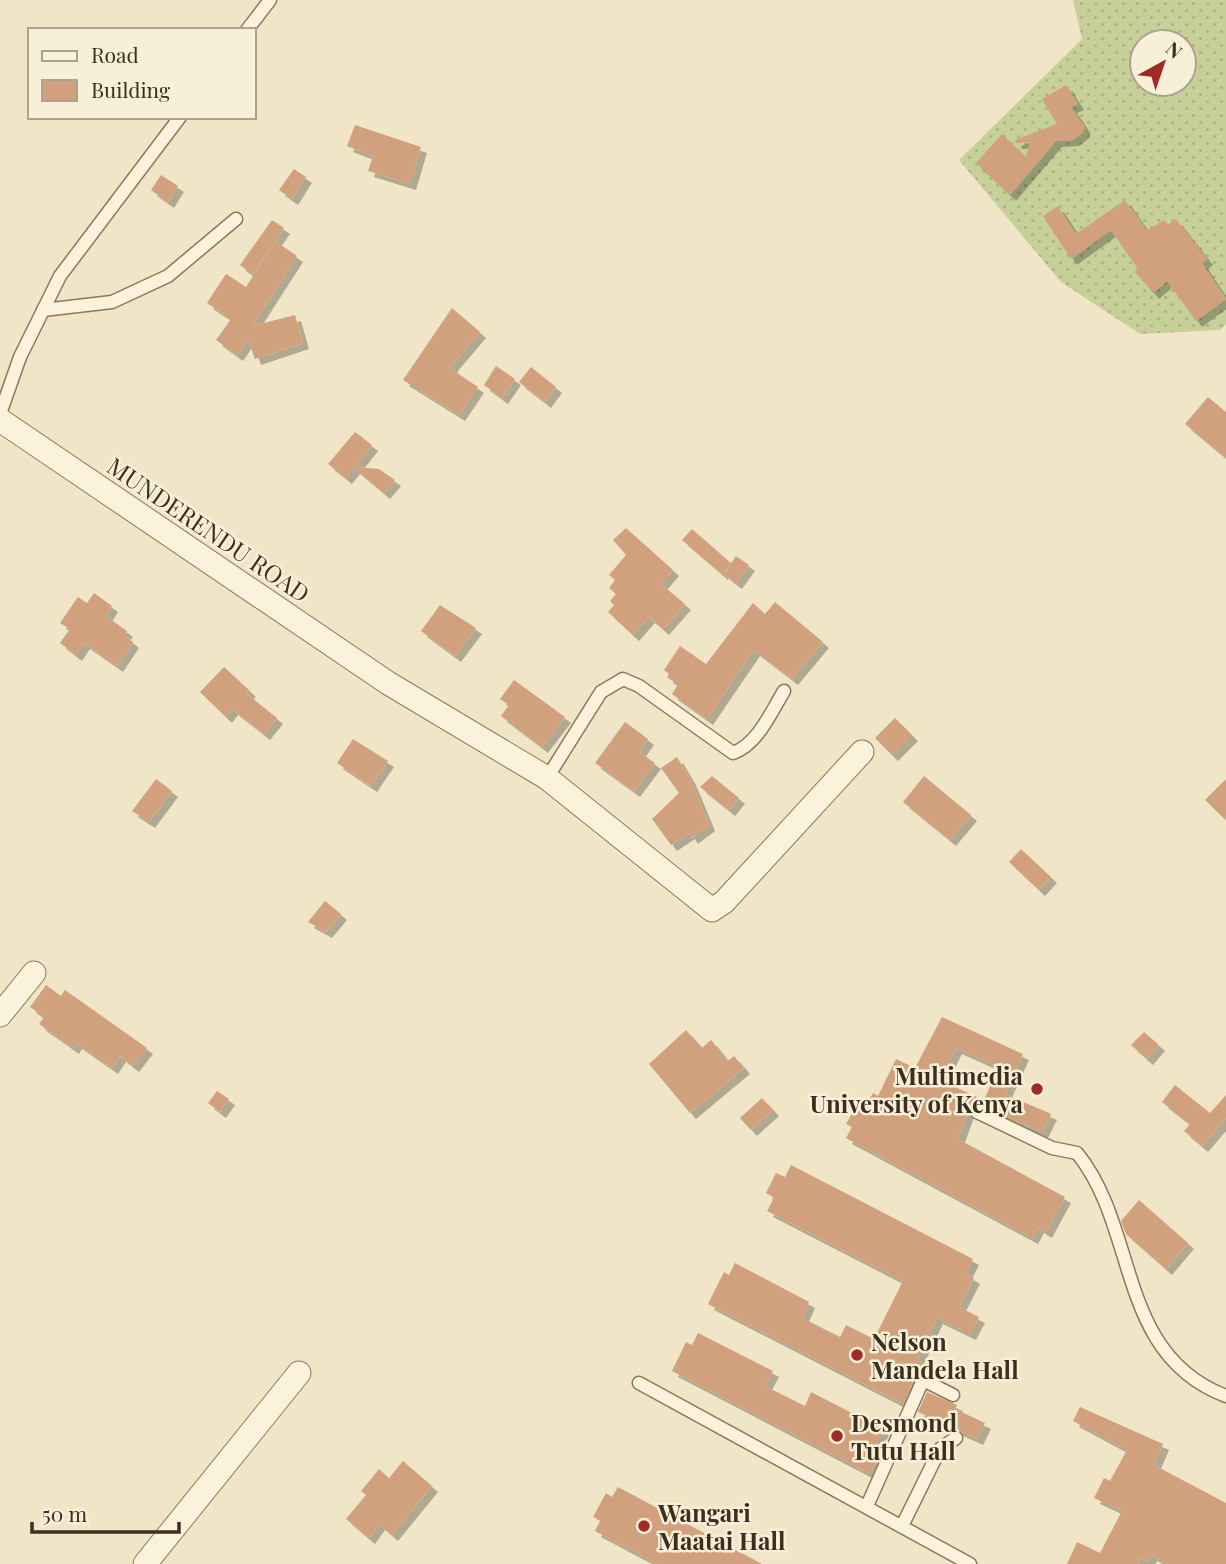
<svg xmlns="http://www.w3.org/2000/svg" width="1226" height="1564" viewBox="0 0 1226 1564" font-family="'Playfair Display',serif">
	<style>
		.grass { fill: url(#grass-dots); fill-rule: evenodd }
		.building { fill: #d0a17c; filter: url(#shadow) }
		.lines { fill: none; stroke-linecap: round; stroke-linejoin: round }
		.lane-casing { stroke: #8e775b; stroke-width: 15 }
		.street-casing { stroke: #8e775b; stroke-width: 25 }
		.lane { stroke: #faf2db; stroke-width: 12 }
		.street { stroke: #faf2db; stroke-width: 23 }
		.poi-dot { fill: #a02a28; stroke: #f7efd7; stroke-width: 2.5 }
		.labels { text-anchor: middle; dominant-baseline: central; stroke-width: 5; stroke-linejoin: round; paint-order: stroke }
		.street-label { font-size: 24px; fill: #3d2f20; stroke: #f7efd7 }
		.poi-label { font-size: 24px; font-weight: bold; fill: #3d2f20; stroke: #f7efd7; text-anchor: start }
	</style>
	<defs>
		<pattern id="grass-dots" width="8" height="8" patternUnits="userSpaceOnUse" patternTransform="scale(1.75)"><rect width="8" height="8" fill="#c8d09a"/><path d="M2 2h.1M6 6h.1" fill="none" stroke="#adb384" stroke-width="1.8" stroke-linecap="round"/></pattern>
		<filter id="shadow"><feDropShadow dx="6" dy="6" stdDeviation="0" flood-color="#0004"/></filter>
	</defs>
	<rect width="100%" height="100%" fill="#f1e5c7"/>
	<path class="grass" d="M 1073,0 L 1226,0 L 1226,324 L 1220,330 L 1140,334 L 1061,282 L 959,160 L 1082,39 ZM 1142,42 L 1184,42 L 1184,84 L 1142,84 Z"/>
	<g class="building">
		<path d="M 1066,85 L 1078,104 L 1071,107 L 1085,128 L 1082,133 L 1073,140 L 1056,141 L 1010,195 L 976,163 L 1002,134 L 1026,157 L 1030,142 L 1016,143 L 1015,140 L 1057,124 L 1042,99 Z"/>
		<path d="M 355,125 L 421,147 L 410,184 L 368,171 L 373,156 L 347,146 Z"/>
		<path d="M 294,169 L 306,177 L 292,199 L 279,190 Z"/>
		<path d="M 161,175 L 178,186 L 168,202 L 151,190 Z"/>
		<path d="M 1125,200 L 1147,231 L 1164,220 L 1168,225 L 1176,219 L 1207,259 L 1202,263 L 1226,299 L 1196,321 L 1167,281 L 1153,293 L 1135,272 L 1138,269 L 1111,230 L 1071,259 L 1043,216 L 1058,206 L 1076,234 Z"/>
		<path d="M 272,220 L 284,228 L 252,274 L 240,265 Z"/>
		<path d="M 275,241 L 297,256 L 252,326 L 295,315 L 303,343 L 255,359 L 248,339 L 237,355 L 216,340 L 231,319 L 207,303 L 226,274 L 246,287 Z"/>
		<path d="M 452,308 L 480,332 L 452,365 L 451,369 L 478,387 L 459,415 L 403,380 Z"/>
		<path d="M 496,366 L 515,379 L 502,398 L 484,385 Z"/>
		<path d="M 531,367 L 556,387 L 545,402 L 519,382 Z"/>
		<path d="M 1208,397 L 1226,412 L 1226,458 L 1185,424 Z"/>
		<path d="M 355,432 L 372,445 L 355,467 L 379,469 L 395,480 L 384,493 L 354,468 L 346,478 L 328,464 Z"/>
		<path d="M 626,528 L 673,570 L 661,584 L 685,604 L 663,629 L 649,617 L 633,635 L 608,612 L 614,605 L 610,601 L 616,594 L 609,588 L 615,580 L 609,575 L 626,555 L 613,540 Z"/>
		<path d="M 692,529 L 731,563 L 722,574 L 682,540 Z"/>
		<path d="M 736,556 L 749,565 L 736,583 L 724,574 Z"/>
		<path d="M 94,593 L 112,606 L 106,616 L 127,631 L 124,635 L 133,642 L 117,666 L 84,643 L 76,655 L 60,643 L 70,629 L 60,623 L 78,597 L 87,603 Z"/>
		<path d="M 775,602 L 823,642 L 792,679 L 754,650 L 707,719 L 672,694 L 678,685 L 667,677 L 669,674 L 664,670 L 680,646 L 706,664 L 753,603 L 765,614 Z"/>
		<path d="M 440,605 L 476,628 L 455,656 L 421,631 Z"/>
		<path d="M 224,667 L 250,691 L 247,694 L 277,718 L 264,734 L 232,709 L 226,717 L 200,692 Z"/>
		<path d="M 514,680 L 565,717 L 542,747 L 501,716 L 509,705 L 500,699 Z"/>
		<path d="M 895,718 L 912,735 L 892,755 L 875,738 Z"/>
		<path d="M 625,722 L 648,739 L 639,752 L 655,763 L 634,791 L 595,763 Z"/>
		<path d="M 353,739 L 388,761 L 371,786 L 337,763 Z"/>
		<path d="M 677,757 L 690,779 L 709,825 L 692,838 L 689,833 L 671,845 L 652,819 L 679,793 L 661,768 Z"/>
		<path d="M 712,776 L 739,798 L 729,810 L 700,787 Z"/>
		<path d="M 924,776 L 971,815 L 950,840 L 903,802 Z"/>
		<path d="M 156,779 L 172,791 L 149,822 L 132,811 Z"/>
		<path d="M 1226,779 L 1226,820 L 1205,800 Z"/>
		<path d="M 1021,849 L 1051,877 L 1039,890 L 1009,862 Z"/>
		<path d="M 325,901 L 341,914 L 326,932 L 308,922 Z"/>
		<path d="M 46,985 L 61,996 L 65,990 L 147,1048 L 133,1066 L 120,1056 L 112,1068 L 76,1043 L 73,1048 L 39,1024 L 44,1017 L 30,1007 Z"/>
		<path d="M 942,1017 L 1023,1054 L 1005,1094 L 1051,1114 L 1042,1132 L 982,1105 L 998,1067 L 956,1048 L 940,1080 L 977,1097 L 969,1109 L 958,1139 L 1065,1197 L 1046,1232 L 1038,1227 L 1032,1238 L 846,1138 L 852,1127 L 846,1124 L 858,1103 L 865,1107 L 873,1093 L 878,1096 L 896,1059 L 915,1068 Z"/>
		<path d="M 686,1030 L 702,1048 L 711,1040 L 728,1061 L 734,1056 L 744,1068 L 690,1113 L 649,1064 Z"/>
		<path d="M 1144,1032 L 1159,1045 L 1147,1059 L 1131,1045 Z"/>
		<path d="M 1175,1085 L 1210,1113 L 1226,1095 L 1226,1118 L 1202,1146 L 1184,1131 L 1190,1124 L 1162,1102 Z"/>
		<path d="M 217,1091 L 229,1099 L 220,1112 L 208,1103 Z"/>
		<path d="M 762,1098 L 773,1110 L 751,1130 L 740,1118 Z"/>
		<path d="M 791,1165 L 973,1259 L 966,1273 L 974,1278 L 959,1307 L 979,1317 L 970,1334 L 937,1318 L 917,1360 L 926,1365 L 915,1376 L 903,1404 L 708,1304 L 724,1272 L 729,1275 L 735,1263 L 809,1302 L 802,1318 L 840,1337 L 846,1325 L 874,1339 L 903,1281 L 767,1211 L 774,1198 L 766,1193 L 776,1173 L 785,1177 Z"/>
		<path d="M 1139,1200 L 1188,1243 L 1166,1269 L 1126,1234 L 1121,1221 Z"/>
		<path d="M 698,1333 L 773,1371 L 765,1386 L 805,1406 L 811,1392 L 883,1429 L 876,1443 L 884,1447 L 870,1474 L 672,1371 L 686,1342 L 692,1345 Z"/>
		<path d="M 927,1392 L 957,1405 L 955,1409 L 985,1423 L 977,1439 L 918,1412 Z"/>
		<path d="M 1080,1407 L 1163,1444 L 1154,1465 L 1226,1503 L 1226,1564 L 1168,1564 L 1151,1555 L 1148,1562 L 1141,1558 L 1138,1564 L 1067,1564 L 1077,1542 L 1100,1553 L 1122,1511 L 1094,1498 L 1104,1478 L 1110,1481 L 1127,1450 L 1073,1421 Z"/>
		<path d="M 403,1461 L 432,1486 L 392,1535 L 379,1524 L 369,1538 L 346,1519 L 366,1495 L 361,1491 L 379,1469 L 389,1478 Z"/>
		<path d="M 618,1487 L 762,1564 L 657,1564 L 595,1531 L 600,1521 L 593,1517 L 606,1493 L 612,1497 Z"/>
	</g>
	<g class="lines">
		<defs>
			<g id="lane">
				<path d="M 247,30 L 270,0"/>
				<path d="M 43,310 L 112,302 L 168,276 L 236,219"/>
				<path d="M 0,414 L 20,357 L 60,276 L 180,117"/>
				<path d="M 547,778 L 601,692 L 623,679 L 639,686 L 733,753 C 758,744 771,712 784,691"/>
				<path d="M 977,1112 L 1052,1148 L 1077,1153 C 1139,1229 1116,1354 1226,1396"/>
				<path d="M 639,1383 L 970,1564"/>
				<path d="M 867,1506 L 923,1380 L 953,1395"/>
				<path d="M 902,1526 L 940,1449 L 956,1438"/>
			</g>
			<g id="street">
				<path d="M 0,420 L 388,683 L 547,778 L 712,910 L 724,902 L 862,752"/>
				<path d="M 0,1015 L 34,973"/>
				<path d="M 145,1564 L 299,1373"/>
			</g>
		</defs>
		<use href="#lane" class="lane-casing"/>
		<use href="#street" class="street-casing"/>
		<use href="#lane" class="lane"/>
		<use href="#street" class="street"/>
	</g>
	<g class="poi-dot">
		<circle cx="1037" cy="1089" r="7"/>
		<circle cx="857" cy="1355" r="7"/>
		<circle cx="837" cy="1436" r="7"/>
		<circle cx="644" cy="1526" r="7"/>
	</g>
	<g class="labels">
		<g class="street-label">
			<text transform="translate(209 529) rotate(34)">MUNDERENDU ROAD</text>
		</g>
		<g class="poi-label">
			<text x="1023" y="1075" text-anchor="end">Multimedia<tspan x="1023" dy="28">University of Kenya</tspan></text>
			<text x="871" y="1341">Nelson<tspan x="871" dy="28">Mandela Hall</tspan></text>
			<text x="851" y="1422">Desmond<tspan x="851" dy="28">Tutu Hall</tspan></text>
			<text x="658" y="1512">Wangari<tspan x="658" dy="28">Maatai Hall</tspan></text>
		</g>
	</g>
	<rect x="28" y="28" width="228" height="91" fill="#f7efd7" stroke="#ada28e" stroke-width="2"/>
	<rect x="42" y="51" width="35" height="10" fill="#faf2db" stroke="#ada28e" stroke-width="2"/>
	<text x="91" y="63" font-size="21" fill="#3d2f20">Road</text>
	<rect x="42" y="80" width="35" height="21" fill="#d0a17c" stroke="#ada28e" stroke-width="2"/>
	<text x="91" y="98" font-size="21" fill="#3d2f20">Building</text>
	<g transform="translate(1163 63) rotate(40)"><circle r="33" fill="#f7efd7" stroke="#ada28e" stroke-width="2"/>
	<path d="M0-5L12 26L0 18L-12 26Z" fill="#a02a28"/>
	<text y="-10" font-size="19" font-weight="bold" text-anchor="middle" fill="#3d2f20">N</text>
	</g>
	<path d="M32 1522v10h147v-10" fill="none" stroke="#3d2f20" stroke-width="3.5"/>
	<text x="42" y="1522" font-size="21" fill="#3d2f20" stroke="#f7efd7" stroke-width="5" paint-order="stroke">50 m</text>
</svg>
